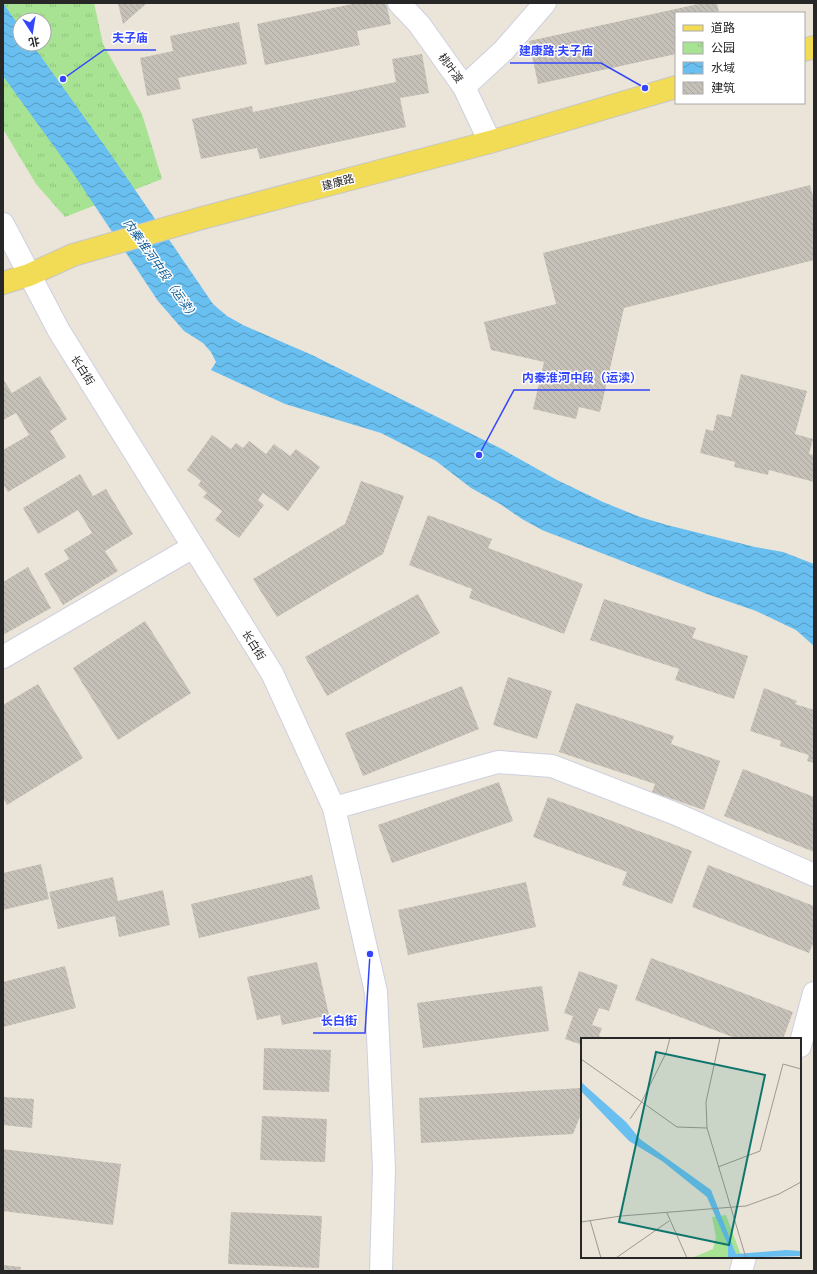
<svg xmlns="http://www.w3.org/2000/svg" width="817" height="1274" viewBox="0 0 817 1274" font-family="'PT Sans Narrow','Noto Sans SC',sans-serif">
	<style>
		.park { fill: url(#park-tufts); fill-rule: evenodd }
		.water { fill: url(#water-waves) }
		.building { fill: url(#building-back-hatch) }
		.lines { fill: none; stroke-linecap: round; stroke-linejoin: round }
		.minor-casing { stroke: #ced0e1; stroke-width: 24 }
		.major-casing { stroke: #c7c7c7; stroke-width: 24 }
		.minor { stroke: #fff; stroke-width: 22 }
		.major { stroke: #f2dc55; stroke-width: 22 }
		.labels { text-anchor: middle; dominant-baseline: central; stroke-width: 3; stroke-linejoin: round; paint-order: stroke }
		.street-label { font-size: 11px; fill: #272727; stroke: #fff }
		.water-label { font-size: 12px; font-style: italic; fill: #0b5a98; stroke: #fff }
		.inset-road { fill: none; stroke: #9d9891; stroke-width: 1 }
		.view { fill: #0f766e; fill-opacity: 0.15; stroke: #0f766e; stroke-width: 2 }
		.inset-edge { fill: none; stroke: #272727; stroke-width: 2 }
		.leader { fill: none; stroke: #3346fc; stroke-width: 1.5 }
		.callout-dot { fill: #3346fc; stroke: #fff; stroke-width: 1.5 }
		.callout-label { font-size: 12px; text-anchor: middle; font-weight: bold; fill: #3346fc; stroke: #fff; stroke-width: 3; stroke-linejoin: round; paint-order: stroke }
	</style>
	<defs>
		<pattern id="park-tufts" width="24" height="20" patternUnits="userSpaceOnUse"><rect width="24" height="20" fill="#a7e393"/><path d="M3 7l-1-3M5 7V3M7 7l1-3M15 17l-1-3M17 17v-4M19 17l1-3" fill="none" stroke="#90c37f"/></pattern>
		<pattern id="water-waves" width="16" height="10" patternUnits="userSpaceOnUse"><rect width="16" height="10" fill="#68bff0"/><path d="M0 5q4-4 8 0t8 0" fill="none" stroke="#569bc2"/></pattern>
		<pattern id="building-back-hatch" width="6" height="6" patternUnits="userSpaceOnUse"><rect width="6" height="6" fill="#c6c1b8"/><path d="M-1 5l2 2M0 0l6 6M5-1l2 2" fill="none" stroke="#aaa69e"/></pattern>
	</defs>
	<rect width="100%" height="100%" fill="#ebe4d8"/>
	<path class="park" d="M 3,3 L 94,3 L 103,44 L 142,114 L 162,179 L 65,217 L 36,184 L 3,129 ZM 20,20 L 44,20 L 44,44 L 20,44 Z"/>
	<path class="water" d="M 3,3 L 20,27 L 20,44 L 32,44 L 114,159 L 213,304 L 227,316 L 243,325 L 312,355 L 502,449 L 557,480 L 603,502 L 640,517 L 667,525 L 755,547 L 783,552 L 814,564 L 814,646 L 796,630 L 756,611 L 707,594 L 542,530 L 522,519 L 500,504 L 471,488 L 436,461 L 381,433 L 285,404 L 211,370 L 216,362 L 211,352 L 203,343 L 184,331 L 158,301 L 71,170 L 3,76 Z"/>
	<g class="building">
		<path d="M 118,3 L 147,3 L 123,24 Z"/>
		<path d="M 352,3 L 386,3 L 391,24 L 357,31 L 360,45 L 265,65 L 257,24 L 352,4 Z"/>
		<path d="M 703,3 L 717,3 L 719,13 L 676,13 L 676,54 L 538,84 L 529,41 Z"/>
		<path d="M 239,22 L 247,64 L 178,78 L 181,89 L 147,96 L 140,58 L 173,51 L 170,36 Z"/>
		<path d="M 422,54 L 429,93 L 400,98 L 406,127 L 260,159 L 257,148 L 201,159 L 192,119 L 252,106 L 253,112 L 396,82 L 392,59 Z"/>
		<path d="M 810,185 L 814,200 L 814,260 L 624,308 L 600,412 L 579,407 L 576,419 L 533,409 L 544,362 L 491,350 L 484,322 L 556,304 L 543,253 Z"/>
		<path d="M 741,374 L 807,391 L 795,434 L 813,439 L 809,454 L 814,455 L 814,482 L 769,470 L 768,475 L 734,467 L 735,462 L 700,453 L 706,429 L 713,431 L 717,414 L 731,417 Z"/>
		<path d="M 40,376 L 67,419 L 50,431 L 66,457 L 8,492 L 3,484 L 3,450 L 29,435 L 16,413 L 3,420 L 3,379 L 12,393 Z"/>
		<path d="M 212,435 L 231,449 L 236,443 L 243,448 L 249,441 L 266,454 L 274,444 L 290,456 L 296,449 L 320,467 L 288,511 L 263,493 L 258,500 L 264,505 L 239,538 L 215,520 L 222,511 L 203,497 L 207,493 L 198,485 L 201,481 L 187,470 Z"/>
		<path d="M 80,474 L 93,496 L 106,489 L 133,534 L 105,551 L 118,571 L 63,605 L 44,574 L 69,559 L 64,550 L 92,533 L 78,510 L 38,534 L 23,508 Z"/>
		<path d="M 361,481 L 404,496 L 383,554 L 277,617 L 253,579 L 345,524 Z"/>
		<path d="M 428,515 L 492,539 L 488,548 L 583,584 L 564,634 L 469,598 L 472,589 L 409,565 Z"/>
		<path d="M 28,567 L 51,608 L 3,635 L 3,582 Z"/>
		<path d="M 418,594 L 440,633 L 327,696 L 305,657 Z"/>
		<path d="M 604,599 L 696,628 L 692,638 L 748,656 L 734,699 L 675,680 L 679,669 L 590,640 Z"/>
		<path d="M 145,621 L 191,693 L 118,740 L 73,668 Z"/>
		<path d="M 508,677 L 552,691 L 537,739 L 493,725 Z"/>
		<path d="M 38,684 L 83,758 L 7,805 L 3,798 L 3,705 Z"/>
		<path d="M 462,686 L 479,729 L 363,776 L 345,733 Z"/>
		<path d="M 764,688 L 797,701 L 795,704 L 814,710 L 814,763 L 807,761 L 809,755 L 780,746 L 781,741 L 750,731 Z"/>
		<path d="M 576,703 L 674,736 L 671,744 L 720,761 L 704,810 L 652,792 L 655,784 L 559,752 Z"/>
		<path d="M 743,769 L 814,797 L 814,852 L 724,816 Z"/>
		<path d="M 499,782 L 513,821 L 392,863 L 378,825 Z"/>
		<path d="M 548,797 L 692,851 L 672,904 L 622,885 L 627,872 L 533,837 Z"/>
		<path d="M 41,864 L 49,899 L 3,910 L 3,873 Z"/>
		<path d="M 708,865 L 814,906 L 814,941 L 809,953 L 692,907 Z"/>
		<path d="M 312,875 L 320,909 L 199,938 L 191,904 Z"/>
		<path d="M 113,877 L 118,901 L 163,890 L 170,925 L 119,937 L 115,916 L 58,929 L 49,892 Z"/>
		<path d="M 526,882 L 536,927 L 408,955 L 398,910 Z"/>
		<path d="M 651,958 L 793,1012 L 783,1039 L 738,1039 L 635,1000 Z"/>
		<path d="M 317,962 L 329,1015 L 282,1025 L 280,1015 L 257,1020 L 247,977 Z"/>
		<path d="M 65,966 L 76,1008 L 3,1027 L 3,982 Z"/>
		<path d="M 579,971 L 618,985 L 609,1011 L 599,1008 L 592,1025 L 602,1028 L 599,1036 L 606,1039 L 582,1039 L 582,1045 L 565,1039 L 573,1016 L 564,1013 Z"/>
		<path d="M 542,986 L 549,1031 L 423,1048 L 417,1003 Z"/>
		<path d="M 264,1048 L 331,1050 L 329,1092 L 263,1090 Z"/>
		<path d="M 580,1088 L 581,1114 L 573,1134 L 421,1143 L 419,1098 Z"/>
		<path d="M 3,1097 L 34,1099 L 32,1128 L 3,1125 Z"/>
		<path d="M 262,1116 L 327,1119 L 325,1162 L 260,1160 Z"/>
		<path d="M 3,1149 L 121,1164 L 113,1225 L 3,1211 Z"/>
		<path d="M 231,1212 L 322,1216 L 319,1268 L 228,1264 Z"/>
		<path d="M 3,1265 L 21,1267 L 20,1271 L 3,1271 Z"/>
	</g>
	<g class="lines">
		<defs>
			<g id="minor">
				<path d="M 399,3 L 419,24 L 464,87 L 490,142"/>
				<path d="M 464,87 L 504,50 L 545,3"/>
				<path d="M 3,224 L 59,331 L 272,673 L 334,808 L 376,992 L 384,1169 L 381,1271"/>
				<path d="M 3,657 L 193,547"/>
				<path d="M 334,808 L 498,762 L 552,766 L 676,814 L 814,875"/>
				<path d="M 800,1046 L 814,993"/>
				<path d="M 741,1271 L 745,1257"/>
			</g>
			<g id="major">
				<path d="M 804,50 L 814,47"/>
				<path d="M 3,283 L 29,275 L 73,255 L 202,218 L 490,142 L 676,87"/>
			</g>
		</defs>
		<use href="#minor" class="minor-casing"/>
		<use href="#major" class="major-casing"/>
		<use href="#minor" class="minor"/>
		<use href="#major" class="major"/>
	</g>
	<g class="labels">
		<g class="street-label">
			<text transform="translate(451 68) rotate(54)">桃叶渡</text>
			<text transform="translate(338 182) rotate(-15)">建康路</text>
			<text transform="translate(83 370) rotate(58)">长白街</text>
			<text transform="translate(254 645) rotate(58)">长白街</text>
		</g>
		<g class="water-label">
			<text transform="translate(161 269) rotate(55)">内秦淮河中段（运渎）</text>
		</g>
	</g>
	<g transform="translate(581 1038)">
		<rect width="220" height="220" fill="#ebe4d8"/>
		<path d="M 145,177 L 161,220 L 111,220 L 132,211 L 135,199 L 131,179 Z" fill="#a7e393"/>
		<path d="M 0,44 L 45,84 L 59,101 L 130,152 L 155,216 L 205,212 L 220,213 L 220,218 L 147,220 L 147,207 L 126,159 L 81,123 L 48,103 L 0,53 Z" fill="#68bff0"/>
		<path class="inset-road" d="M 139,0 L 125,64 L 126,90 L 165,220M 0,21 L 96,89 L 126,90M 49,81 L 60,65 L 85,15 L 89,0M 137,129 L 179,113 L 202,26 L 220,31M 86,175 L 106,220M 9,182 L 20,220M 0,184 L 40,178 L 165,168 L 198,156 L 220,144M 35,220 L 88,183"/>
		<path class="view" d="M 75,14 L 184,37 L 148,207 L 38,184 Z"/>
		<rect width="220" height="220" class="inset-edge"/>
	</g>
	<path class="leader" d="M63 79L104 50H156M645 88L601 63H510M479 455L514 390H650M370 954L365 1033H313"/>
	<g class="callout-dot">
		<circle cx="63" cy="79" r="4"/>
		<circle cx="645" cy="88" r="4"/>
		<circle cx="479" cy="455" r="4"/>
		<circle cx="370" cy="954" r="4"/>
	</g>
	<g class="callout-label">
		<text x="130" y="42">夫子庙</text>
		<text x="556" y="55">建康路·夫子庙</text>
		<text x="582" y="382">内秦淮河中段（运渎）</text>
		<text x="339" y="1025">长白街</text>
	</g>
	<rect width="817" height="1274" fill="none" stroke="#272727" stroke-width="8"/>
	<rect x="675" y="12" width="130" height="92" fill="#ffffff" stroke="#a9a9a9"/>
	<rect x="683" y="25" width="20" height="6" fill="#f2dc55" stroke="#a9a9a9"/>
	<text x="711" y="32" font-size="12" fill="#272727">道路</text>
	<rect x="683" y="42" width="20" height="12" fill="url(#park-tufts)" stroke="#a9a9a9"/>
	<text x="711" y="52" font-size="12" fill="#272727">公园</text>
	<rect x="683" y="62" width="20" height="12" fill="url(#water-waves)" stroke="#a9a9a9"/>
	<text x="711" y="72" font-size="12" fill="#272727">水域</text>
	<rect x="683" y="82" width="20" height="12" fill="url(#building-back-hatch)" stroke="#a9a9a9"/>
	<text x="711" y="92" font-size="12" fill="#272727">建筑</text>
	<g transform="translate(32 32) rotate(168)"><circle r="19" fill="#ffffff" stroke="#a9a9a9"/>
	<path d="M0-3L7 15L0 10L-7 15Z" fill="#3346fc"/>
	<text y="-6" font-size="11" font-weight="bold" text-anchor="middle" fill="#272727">北</text>
	</g>
</svg>
